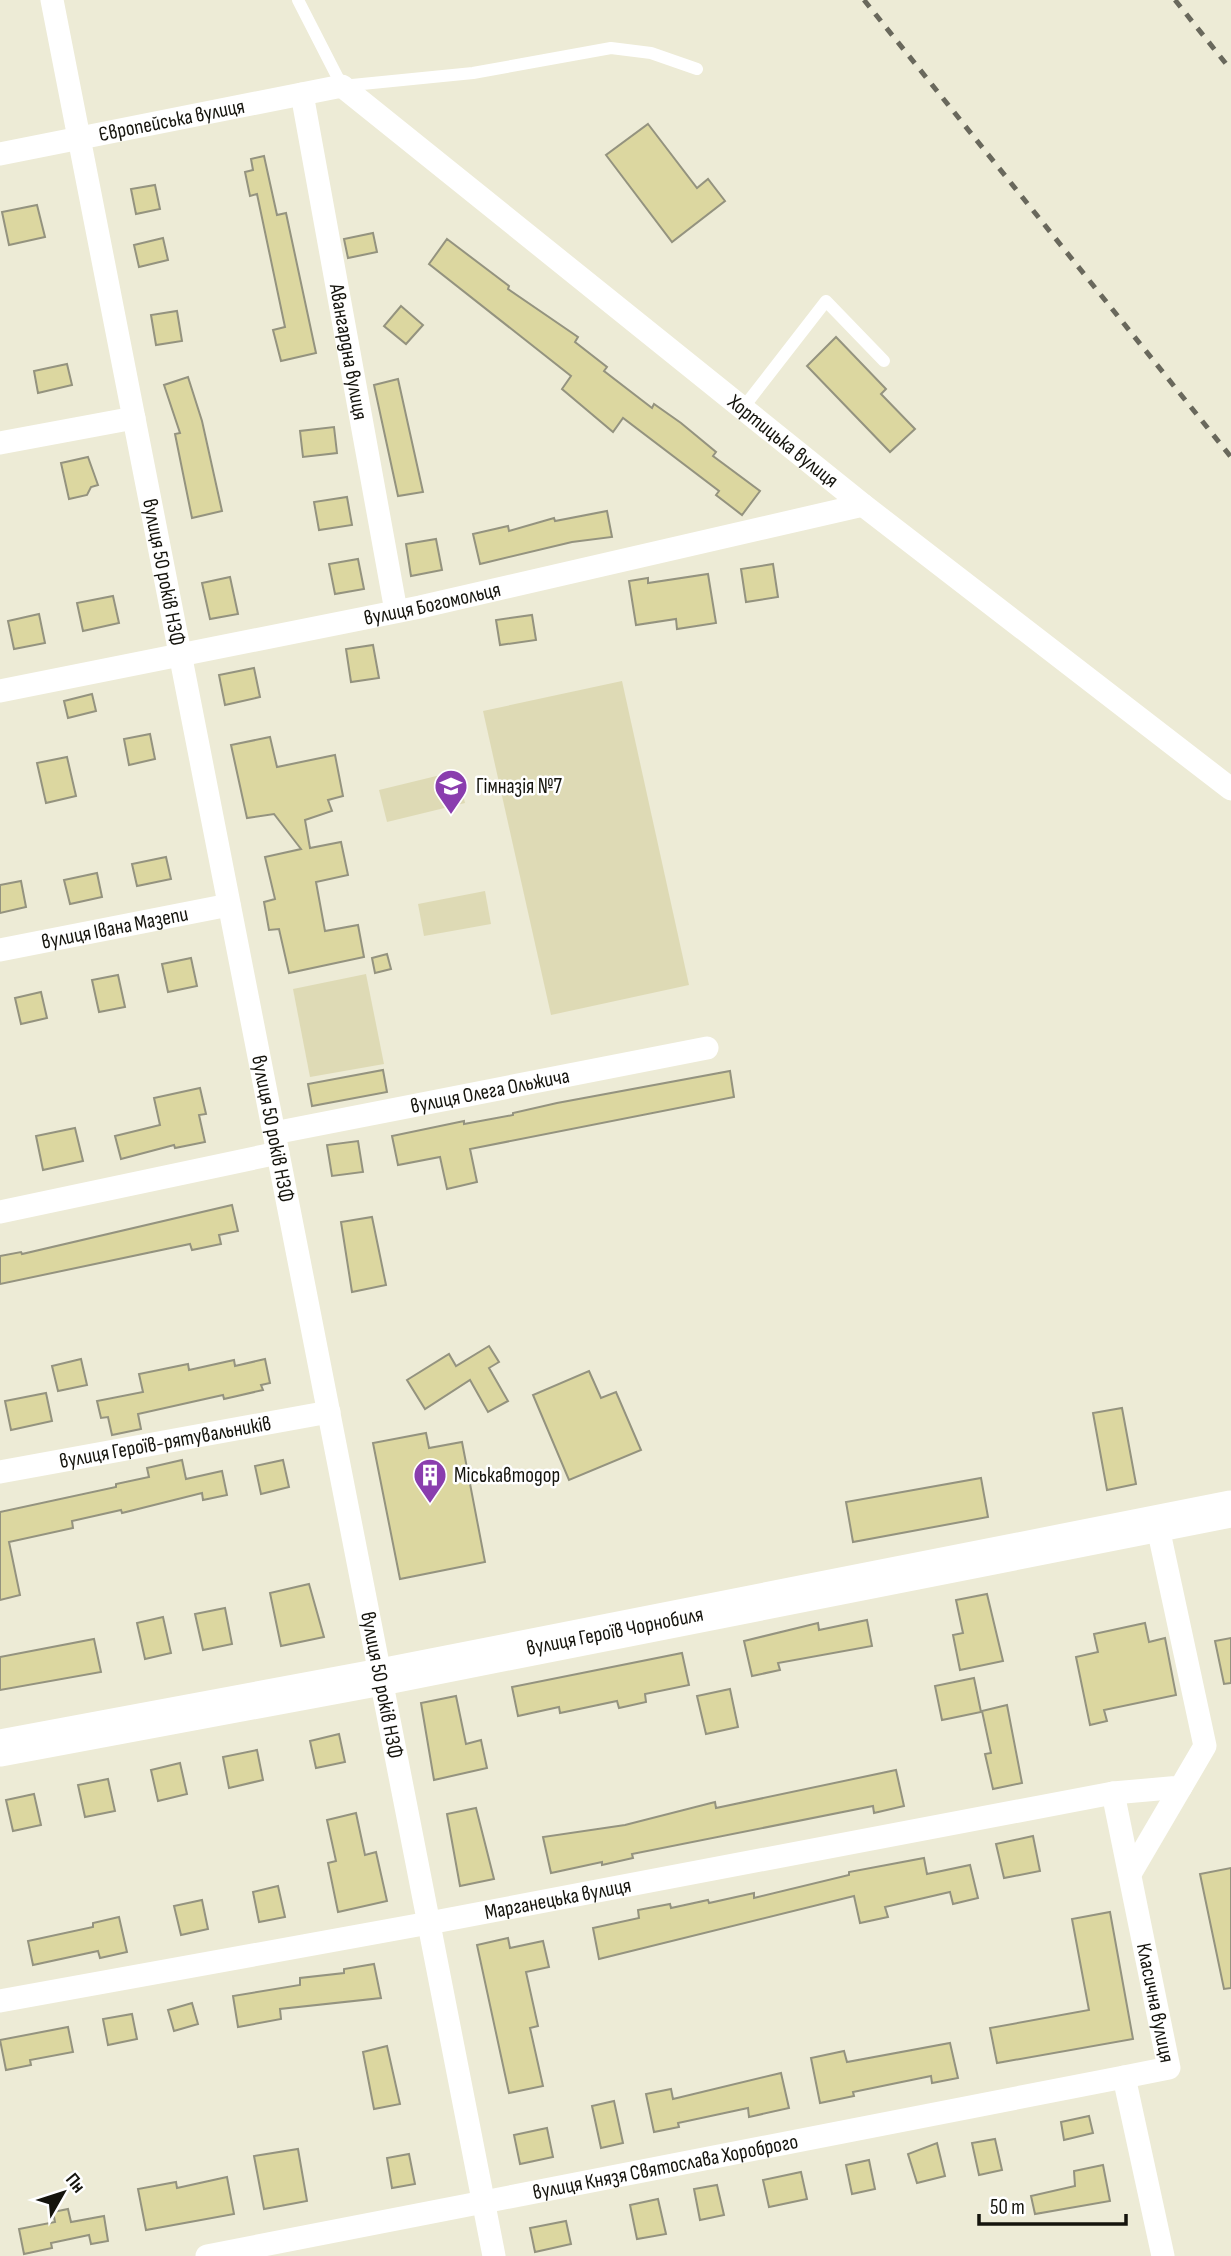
<svg xmlns="http://www.w3.org/2000/svg" width="1231" height="2256" viewBox="0 0 1231 2256" font-family="'Sofia Sans Condensed',sans-serif">
	<style>
		.green { fill: #dedab5 }
		.building { fill: #dcd7a0; stroke: #94937f; stroke-width: 2 }
		.lines { fill: none; stroke-linecap: round; stroke-linejoin: round }
		.lane { stroke: #fff; stroke-width: 12 }
		.street { stroke: #fff; stroke-width: 23 }
		.primary { stroke: #fff; stroke-width: 37 }
		.rail { stroke: #69685c; stroke-width: 5; stroke-dasharray: 9 9; stroke-linecap: butt }
		.labels { text-anchor: middle; dominant-baseline: central; stroke-width: 5; stroke-linejoin: round; paint-order: stroke }
		.street-label { font-size: 21px; fill: #15140d; stroke: #fff }
		.poi-label { font-size: 21px; fill: #15140d; stroke: #fff; text-anchor: start }
	</style>
	<rect width="100%" height="100%" fill="#edebd6"/>
	<g class="green">
		<path d="M 622,681 L 689,985 L 551,1015 L 483,711 Z"/>
		<path d="M 457,771 L 465,803 L 387,822 L 379,790 Z"/>
		<path d="M 485,891 L 491,924 L 424,936 L 418,904 Z"/>
		<path d="M 366,974 L 384,1064 L 310,1077 L 293,989 Z"/>
	</g>
	<g class="building">
		<path d="M 648,124 L 697,188 L 708,179 L 725,201 L 672,242 L 606,155 Z"/>
		<path d="M 264,156 L 277,215 L 286,213 L 316,353 L 281,361 L 273,330 L 285,327 L 257,194 L 250,196 L 245,172 L 253,170 L 251,159 Z"/>
		<path d="M 155,185 L 160,209 L 136,214 L 131,189 Z"/>
		<path d="M 37,205 L 45,237 L 9,245 L 2,212 Z"/>
		<path d="M 373,233 L 377,252 L 348,258 L 344,239 Z"/>
		<path d="M 163,238 L 168,260 L 139,267 L 134,245 Z"/>
		<path d="M 447,239 L 509,286 L 508,289 L 578,337 L 575,342 L 607,367 L 604,371 L 652,408 L 654,404 L 681,423 L 716,452 L 713,456 L 760,491 L 742,515 L 716,495 L 719,491 L 623,418 L 613,432 L 562,389 L 571,376 L 429,264 Z"/>
		<path d="M 401,306 L 423,325 L 406,344 L 384,326 Z"/>
		<path d="M 177,311 L 182,341 L 156,345 L 151,315 Z"/>
		<path d="M 836,337 L 886,389 L 881,394 L 915,429 L 890,452 L 807,366 Z"/>
		<path d="M 67,364 L 72,385 L 38,393 L 34,371 Z"/>
		<path d="M 188,377 L 202,421 L 222,511 L 192,518 L 175,434 L 180,433 L 164,385 Z"/>
		<path d="M 398,379 L 423,492 L 398,496 L 374,385 Z"/>
		<path d="M 334,427 L 337,453 L 303,457 L 300,431 Z"/>
		<path d="M 88,457 L 98,485 L 91,487 L 87,495 L 69,499 L 61,463 Z"/>
		<path d="M 347,497 L 352,525 L 319,530 L 314,502 Z"/>
		<path d="M 607,511 L 612,537 L 572,542 L 480,564 L 473,534 L 508,526 L 509,531 L 554,518 L 555,521 Z"/>
		<path d="M 436,539 L 442,570 L 411,576 L 406,544 Z"/>
		<path d="M 358,559 L 364,589 L 335,594 L 329,564 Z"/>
		<path d="M 773,564 L 778,597 L 746,602 L 741,569 Z"/>
		<path d="M 708,574 L 716,623 L 677,629 L 676,619 L 636,625 L 629,581 L 648,578 L 648,583 Z"/>
		<path d="M 230,577 L 238,614 L 210,619 L 202,583 Z"/>
		<path d="M 113,596 L 119,623 L 83,631 L 77,603 Z"/>
		<path d="M 39,614 L 45,643 L 14,649 L 8,621 Z"/>
		<path d="M 532,615 L 536,640 L 500,645 L 496,620 Z"/>
		<path d="M 373,645 L 379,678 L 351,682 L 346,649 Z"/>
		<path d="M 254,668 L 260,697 L 225,705 L 219,675 Z"/>
		<path d="M 92,694 L 96,711 L 68,718 L 64,701 Z"/>
		<path d="M 150,734 L 155,759 L 129,765 L 124,739 Z"/>
		<path d="M 270,737 L 277,767 L 335,755 L 343,796 L 328,800 L 332,811 L 305,820 L 310,848 L 341,842 L 348,875 L 316,882 L 325,931 L 358,925 L 364,957 L 289,973 L 279,929 L 269,930 L 264,902 L 275,899 L 265,857 L 301,849 L 274,814 L 247,818 L 231,745 Z"/>
		<path d="M 67,757 L 76,796 L 46,803 L 37,763 Z"/>
		<path d="M 166,857 L 171,879 L 137,886 L 132,864 Z"/>
		<path d="M 97,873 L 102,897 L 70,904 L 64,880 Z"/>
		<path d="M 21,881 L 26,907 L 0,913 L 0,885 Z"/>
		<path d="M 387,954 L 391,969 L 375,973 L 372,958 Z"/>
		<path d="M 191,958 L 197,986 L 168,992 L 162,964 Z"/>
		<path d="M 118,975 L 125,1007 L 99,1012 L 92,980 Z"/>
		<path d="M 41,992 L 47,1018 L 21,1024 L 15,998 Z"/>
		<path d="M 383,1070 L 387,1092 L 312,1106 L 308,1084 Z"/>
		<path d="M 730,1071 L 734,1097 L 470,1149 L 477,1182 L 447,1189 L 440,1157 L 398,1165 L 392,1136 L 464,1121 L 464,1124 L 513,1115 L 513,1113 L 557,1103 Z"/>
		<path d="M 200,1088 L 206,1114 L 199,1115 L 205,1142 L 175,1148 L 174,1145 L 121,1159 L 115,1136 L 160,1125 L 154,1098 Z"/>
		<path d="M 75,1128 L 83,1161 L 43,1170 L 36,1136 Z"/>
		<path d="M 358,1141 L 363,1172 L 332,1176 L 327,1145 Z"/>
		<path d="M 232,1205 L 238,1231 L 219,1235 L 221,1244 L 192,1250 L 190,1244 L 0,1284 L 0,1256 L 21,1252 L 22,1254 Z"/>
		<path d="M 372,1217 L 386,1285 L 352,1292 L 341,1222 Z"/>
		<path d="M 489,1346 L 499,1362 L 489,1368 L 508,1401 L 488,1412 L 470,1380 L 425,1409 L 407,1380 L 449,1354 L 456,1366 Z"/>
		<path d="M 81,1359 L 87,1385 L 58,1391 L 52,1366 Z"/>
		<path d="M 265,1359 L 270,1383 L 261,1385 L 263,1390 L 224,1399 L 223,1395 L 138,1414 L 141,1429 L 112,1435 L 108,1417 L 101,1418 L 97,1401 L 143,1392 L 139,1374 L 188,1364 L 189,1370 L 234,1360 L 235,1366 Z"/>
		<path d="M 589,1371 L 601,1398 L 616,1392 L 641,1450 L 569,1480 L 533,1395 Z"/>
		<path d="M 46,1393 L 52,1421 L 11,1430 L 5,1401 Z"/>
		<path d="M 1122,1408 L 1136,1484 L 1107,1490 L 1093,1413 Z"/>
		<path d="M 426,1433 L 429,1448 L 462,1442 L 485,1562 L 400,1579 L 373,1443 Z"/>
		<path d="M 182,1460 L 186,1479 L 222,1471 L 227,1495 L 203,1500 L 202,1493 L 122,1513 L 121,1510 L 72,1521 L 73,1528 L 9,1542 L 20,1595 L 0,1600 L 0,1512 L 116,1487 L 116,1484 L 149,1477 L 147,1468 Z"/>
		<path d="M 283,1460 L 289,1487 L 261,1494 L 255,1466 Z"/>
		<path d="M 981,1478 L 988,1517 L 853,1542 L 846,1502 Z"/>
		<path d="M 309,1584 L 324,1637 L 281,1646 L 270,1593 Z"/>
		<path d="M 987,1594 L 1003,1661 L 960,1670 L 953,1635 L 963,1633 L 956,1600 Z"/>
		<path d="M 225,1608 L 232,1644 L 203,1650 L 195,1614 Z"/>
		<path d="M 163,1617 L 171,1653 L 145,1659 L 137,1623 Z"/>
		<path d="M 867,1620 L 872,1646 L 778,1663 L 780,1670 L 752,1676 L 744,1641 L 818,1623 L 819,1630 Z"/>
		<path d="M 1145,1623 L 1149,1642 L 1165,1638 L 1176,1695 L 1104,1710 L 1107,1721 L 1090,1725 L 1076,1657 L 1098,1652 L 1094,1634 Z"/>
		<path d="M 1231,1638 L 1231,1683 L 1224,1684 L 1215,1641 Z"/>
		<path d="M 94,1639 L 101,1672 L 0,1690 L 0,1657 Z"/>
		<path d="M 682,1653 L 689,1685 L 645,1694 L 646,1702 L 619,1708 L 617,1701 L 560,1713 L 559,1707 L 518,1716 L 512,1687 Z"/>
		<path d="M 974,1678 L 981,1712 L 942,1720 L 935,1686 Z"/>
		<path d="M 730,1689 L 738,1727 L 706,1734 L 697,1696 Z"/>
		<path d="M 456,1696 L 466,1744 L 481,1740 L 487,1768 L 434,1780 L 421,1703 Z"/>
		<path d="M 1007,1705 L 1022,1783 L 993,1789 L 985,1754 L 991,1753 L 982,1711 Z"/>
		<path d="M 339,1734 L 345,1762 L 316,1768 L 310,1741 Z"/>
		<path d="M 257,1750 L 263,1780 L 229,1788 L 223,1757 Z"/>
		<path d="M 180,1763 L 187,1794 L 158,1801 L 151,1770 Z"/>
		<path d="M 896,1770 L 904,1806 L 874,1813 L 873,1806 L 632,1854 L 633,1858 L 602,1865 L 602,1862 L 551,1873 L 543,1837 L 625,1825 L 715,1802 L 716,1808 Z"/>
		<path d="M 108,1779 L 115,1811 L 85,1817 L 78,1785 Z"/>
		<path d="M 34,1794 L 41,1825 L 13,1831 L 6,1800 Z"/>
		<path d="M 476,1808 L 494,1879 L 460,1886 L 447,1814 Z"/>
		<path d="M 356,1813 L 365,1855 L 376,1852 L 387,1901 L 338,1912 L 328,1863 L 336,1861 L 327,1820 Z"/>
		<path d="M 1033,1836 L 1040,1871 L 1004,1878 L 996,1844 Z"/>
		<path d="M 924,1858 L 927,1874 L 970,1865 L 978,1898 L 953,1904 L 950,1892 L 885,1907 L 888,1917 L 860,1923 L 854,1896 L 599,1959 L 593,1928 L 639,1918 L 638,1910 L 670,1904 L 671,1908 L 708,1900 L 709,1903 L 754,1893 L 754,1898 L 849,1875 L 849,1872 Z"/>
		<path d="M 1231,1868 L 1231,1988 L 1224,1989 L 1200,1874 Z"/>
		<path d="M 278,1886 L 285,1917 L 259,1922 L 253,1892 Z"/>
		<path d="M 202,1900 L 208,1929 L 181,1935 L 174,1906 Z"/>
		<path d="M 1110,1912 L 1133,2039 L 997,2063 L 990,2028 L 1089,2010 L 1072,1919 Z"/>
		<path d="M 119,1917 L 127,1952 L 100,1958 L 98,1951 L 33,1965 L 28,1941 L 93,1927 L 93,1923 Z"/>
		<path d="M 508,1938 L 510,1948 L 543,1941 L 549,1967 L 526,1972 L 538,2026 L 530,2028 L 543,2086 L 509,2093 L 477,1945 Z"/>
		<path d="M 374,1964 L 381,1998 L 280,2009 L 281,2019 L 238,2027 L 233,1996 L 300,1985 L 300,1978 L 344,1973 L 344,1969 Z"/>
		<path d="M 192,2003 L 198,2024 L 174,2031 L 168,2010 Z"/>
		<path d="M 132,2014 L 137,2039 L 108,2045 L 103,2019 Z"/>
		<path d="M 68,2027 L 73,2052 L 30,2060 L 31,2065 L 6,2070 L 0,2040 Z"/>
		<path d="M 950,2043 L 958,2078 L 932,2083 L 931,2076 L 853,2092 L 854,2096 L 820,2103 L 811,2058 L 844,2051 L 847,2062 Z"/>
		<path d="M 387,2046 L 400,2104 L 374,2109 L 363,2052 Z"/>
		<path d="M 781,2073 L 789,2108 L 749,2117 L 748,2108 L 678,2123 L 679,2127 L 654,2132 L 646,2094 L 671,2089 L 673,2099 Z"/>
		<path d="M 614,2101 L 623,2143 L 601,2148 L 592,2106 Z"/>
		<path d="M 1089,2116 L 1093,2133 L 1064,2140 L 1061,2122 Z"/>
		<path d="M 547,2128 L 553,2157 L 520,2164 L 514,2135 Z"/>
		<path d="M 995,2139 L 1002,2170 L 979,2175 L 972,2143 Z"/>
		<path d="M 937,2143 L 945,2176 L 917,2183 L 908,2154 Z"/>
		<path d="M 298,2149 L 307,2201 L 264,2209 L 254,2156 Z"/>
		<path d="M 409,2154 L 415,2184 L 392,2188 L 387,2158 Z"/>
		<path d="M 869,2160 L 875,2189 L 852,2194 L 846,2165 Z"/>
		<path d="M 1103,2165 L 1110,2201 L 1035,2214 L 1031,2196 L 1075,2186 L 1074,2171 Z"/>
		<path d="M 801,2172 L 807,2199 L 769,2207 L 763,2180 Z"/>
		<path d="M 227,2177 L 234,2214 L 146,2230 L 138,2189 L 176,2182 L 177,2188 Z"/>
		<path d="M 717,2185 L 724,2215 L 700,2220 L 694,2189 Z"/>
		<path d="M 658,2199 L 666,2234 L 637,2239 L 630,2205 Z"/>
		<path d="M 68,2209 L 71,2222 L 104,2216 L 108,2241 L 91,2244 L 89,2235 L 51,2243 L 52,2248 L 24,2254 L 19,2229 L 55,2222 L 53,2212 Z"/>
		<path d="M 566,2221 L 571,2244 L 535,2252 L 530,2228 Z"/>
	</g>
	<g class="lines">
		<g class="lane">
			<path d="M 298,0 L 342,86 L 473,73 L 611,48 L 651,53 L 697,69"/>
			<path d="M 743,408 L 826,301 L 884,361"/>
		</g>
		<g class="street">
			<path id="s1" d="M 52,0 L 494,2256"/>
			<path id="s2" d="M 302,94 L 396,611"/>
			<path id="s3" d="M 0,154 L 342,86 L 863,505 L 1231,789"/>
			<path d="M 0,443 L 134,418"/>
			<path id="s4" d="M 0,691 L 420,607 L 863,505"/>
			<path id="s5" d="M 0,950 L 229,905"/>
			<path id="s6" d="M 274,1133 L 707,1048"/>
			<path d="M 0,1212 L 278,1153"/>
			<path id="s7" d="M 0,1472 L 329,1412"/>
			<path id="s8" d="M 1113,1793 L 1169,2068 L 1124,2077 L 1163,2256"/>
			<path d="M 1130,1874 L 1181,1787"/>
			<path id="s9" d="M 0,2001 L 429,1923 L 1113,1793 L 1181,1787 L 1205,1746 L 1157,1523"/>
			<path id="s10" d="M 207,2256 L 1124,2077"/>
		</g>
		<path class="primary" id="s11" d="M 0,1748 L 381,1677 L 1231,1509"/>
		<g class="rail">
			<path d="M 864,0 L 1231,457"/>
			<path d="M 1175,0 L 1231,70"/>
		</g>
	</g>
	<defs>
		<symbol id="school-pin" viewBox="-11 -11 22 30"><path d="M0 17L-7.5 6A9.5 9.5 0 1 1 7.5 6Z" fill="#8a3dae" stroke="#fff"/><path d="M0-5L7-2L0 1L-7-2ZM-4 1L0 2.5L4 1V4Q0 6-4 4Z" fill="#fff"/></symbol>
		<symbol id="building-pin" viewBox="-11 -11 22 30"><path d="M0 17L-7.5 6A9.5 9.5 0 1 1 7.5 6Z" fill="#8a3dae" stroke="#fff"/><path d="M-4-6H4V6H1V3H-1V6H-4ZM-2.5-4.3h1.7v1.8h-1.7ZM.8-4.3h1.7v1.8H.8ZM-2.5-1h1.7V.8h-1.7ZM.8-1h1.7V.8H.8Z" fill="#fff"/></symbol>
	</defs>
	<g fill-rule="evenodd">
		<use href="#school-pin" x="432" y="767" width="38" height="52"/>
		<use href="#building-pin" x="411" y="1456" width="38" height="52"/>
	</g>
	<g class="labels">
		<g class="street-label">
			<text stroke="none"><textPath href="#s3" startOffset="175">Європейська вулиця</textPath></text>
			<text stroke="none"><textPath href="#s2" startOffset="262">Авангардна вулиця</textPath></text>
			<text stroke="none"><textPath href="#s3" startOffset="915">Хортицька вулиця</textPath></text>
			<text stroke="none"><textPath href="#s1" startOffset="583">вулиця 50 років НЗФ</textPath></text>
			<text stroke="none"><textPath href="#s4" startOffset="441">вулиця Богомольця</textPath></text>
			<text stroke="none"><textPath href="#s5" startOffset="117">вулиця Івана Мазепи</textPath></text>
			<text stroke="none"><textPath href="#s6" startOffset="220">вулиця Олега Ольжича</textPath></text>
			<text stroke="none"><textPath href="#s1" startOffset="1150">вулиця 50 років НЗФ</textPath></text>
			<text stroke="none"><textPath href="#s7" startOffset="168">вулиця Героїв-рятувальників</textPath></text>
			<text stroke="none"><textPath href="#s11" startOffset="626">вулиця Героїв Чорнобиля</textPath></text>
			<text stroke="none"><textPath href="#s1" startOffset="1717">вулиця 50 років НЗФ</textPath></text>
			<text stroke="none"><textPath href="#s9" startOffset="567">Марганецька вулиця</textPath></text>
			<text stroke="none"><textPath href="#s8" startOffset="214">Класична вулиця</textPath></text>
			<text stroke="none"><textPath href="#s10" startOffset="467">вулиця Князя Святослава Хороброго</textPath></text>
		</g>
		<g class="poi-label">
			<text x="476" y="786">Гімназія №7</text>
			<text x="454" y="1475">Міськавтодор</text>
		</g>
	</g>
	<g transform="translate(63 2193) rotate(51)" stroke="#ffffff" stroke-width="5" paint-order="stroke">
	<path d="M0-5L12 26L0 18L-12 26Z" fill="#15140d"/>
	<text y="-10" font-size="19" font-weight="bold" text-anchor="middle" fill="#15140d">Пн</text>
	</g>
	<path d="M979 2214v10h147v-10" fill="none" stroke="#15140d" stroke-width="3.5"/>
	<text x="990" y="2214" font-size="21" fill="#15140d" stroke="#ffffff" stroke-width="5" paint-order="stroke">50 m</text>
</svg>
